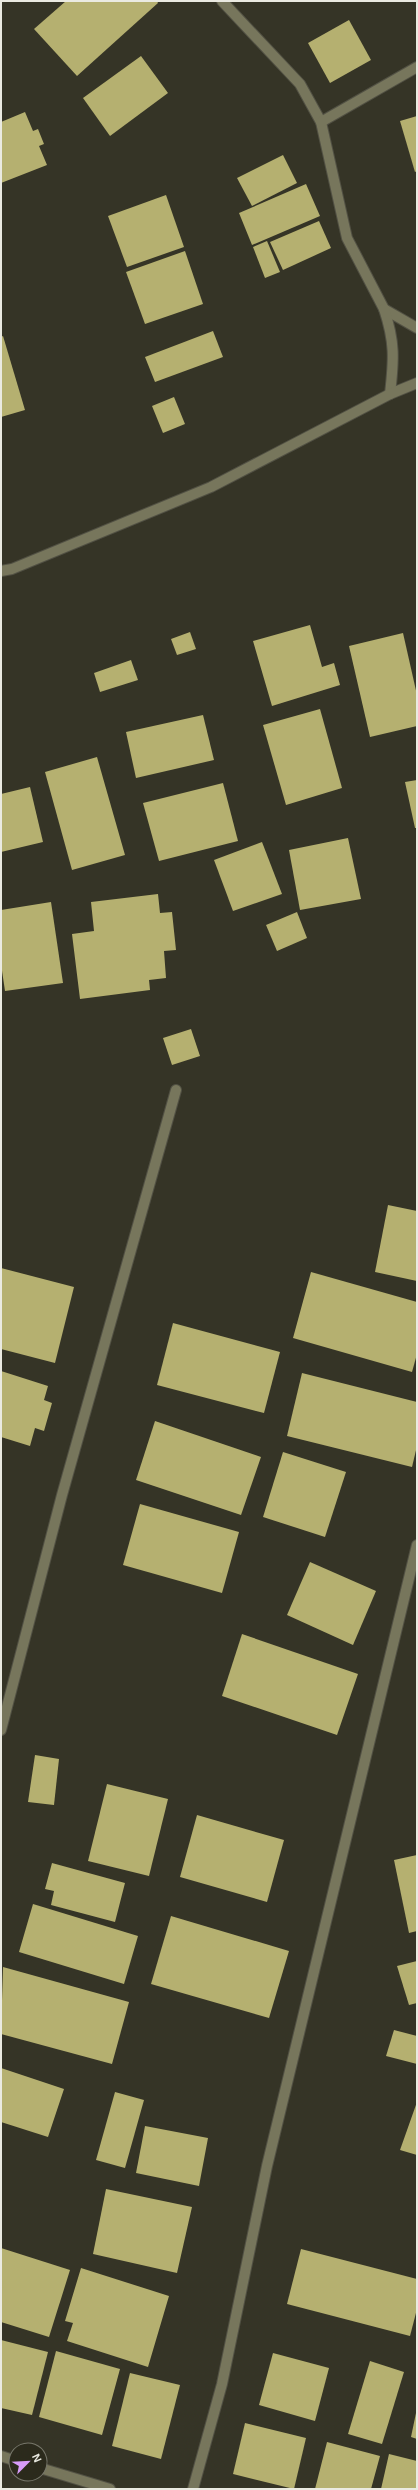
<svg xmlns="http://www.w3.org/2000/svg" width="418" height="2490" viewBox="0 0 418 2490" font-family="Helvetica,sans-serif">
	<style>
		.building { fill: #b5b070 }
		.lines { fill: none; stroke-linecap: round; stroke-linejoin: round }
		.minor-casing { stroke: #525144; stroke-width: 12 }
		.minor { stroke: #77765c; stroke-width: 10 }
	</style>
	<rect width="100%" height="100%" fill="#353426"/>
	<g class="building">
		<path d="M 66,1 L 157,1 L 158,3 L 77,76 L 34,29 Z"/>
		<path d="M 349,20 L 371,60 L 330,83 L 308,43 Z"/>
		<path d="M 141,56 L 168,93 L 110,136 L 83,98 Z"/>
		<path d="M 25,112 L 33,131 L 38,129 L 44,144 L 39,146 L 47,165 L 1,183 L 1,122 Z"/>
		<path d="M 417,116 L 417,171 L 415,172 L 400,121 Z"/>
		<path d="M 283,155 L 297,183 L 252,206 L 237,178 Z"/>
		<path d="M 306,184 L 320,216 L 252,245 L 239,213 Z"/>
		<path d="M 166,195 L 184,247 L 127,267 L 108,216 Z"/>
		<path d="M 319,221 L 331,248 L 283,270 L 270,242 Z"/>
		<path d="M 267,241 L 280,272 L 265,278 L 253,247 Z"/>
		<path d="M 185,251 L 203,304 L 145,324 L 126,272 Z"/>
		<path d="M 213,331 L 223,357 L 155,382 L 145,357 Z"/>
		<path d="M 3,336 L 25,410 L 1,417 L 1,337 Z"/>
		<path d="M 174,397 L 185,424 L 163,433 L 152,406 Z"/>
		<path d="M 310,625 L 322,667 L 334,663 L 340,685 L 272,706 L 253,641 Z"/>
		<path d="M 190,632 L 196,649 L 177,655 L 171,639 Z"/>
		<path d="M 403,633 L 417,695 L 417,726 L 370,737 L 349,646 Z"/>
		<path d="M 131,660 L 138,680 L 100,692 L 94,673 Z"/>
		<path d="M 320,709 L 342,788 L 286,805 L 263,725 Z"/>
		<path d="M 203,715 L 214,760 L 136,778 L 126,732 Z"/>
		<path d="M 97,757 L 125,855 L 72,870 L 45,772 Z"/>
		<path d="M 417,780 L 417,828 L 415,828 L 405,782 Z"/>
		<path d="M 223,783 L 238,841 L 159,861 L 143,803 Z"/>
		<path d="M 30,787 L 43,842 L 1,852 L 1,794 Z"/>
		<path d="M 348,838 L 361,899 L 300,910 L 289,850 Z"/>
		<path d="M 262,842 L 282,894 L 233,911 L 214,860 Z"/>
		<path d="M 158,894 L 160,913 L 172,912 L 176,950 L 164,951 L 166,978 L 149,980 L 150,990 L 80,999 L 72,934 L 94,931 L 91,902 Z"/>
		<path d="M 51,902 L 63,983 L 5,991 L 1,964 L 1,910 Z"/>
		<path d="M 297,912 L 307,938 L 277,951 L 266,925 Z"/>
		<path d="M 191,1029 L 200,1056 L 172,1065 L 163,1038 Z"/>
		<path d="M 388,1205 L 417,1211 L 417,1281 L 375,1272 Z"/>
		<path d="M 1,1268 L 74,1287 L 55,1363 L 1,1349 Z"/>
		<path d="M 311,1272 L 417,1302 L 417,1354 L 412,1372 L 293,1338 Z"/>
		<path d="M 173,1323 L 280,1352 L 264,1413 L 157,1385 Z"/>
		<path d="M 1,1371 L 48,1386 L 44,1400 L 52,1403 L 44,1431 L 35,1428 L 30,1446 L 1,1437 Z"/>
		<path d="M 302,1373 L 417,1402 L 417,1446 L 412,1467 L 287,1436 Z"/>
		<path d="M 155,1421 L 261,1457 L 241,1515 L 136,1480 Z"/>
		<path d="M 283,1452 L 346,1472 L 325,1537 L 263,1517 Z"/>
		<path d="M 140,1504 L 239,1532 L 222,1593 L 123,1565 Z"/>
		<path d="M 310,1562 L 376,1591 L 353,1645 L 287,1615 Z"/>
		<path d="M 242,1634 L 358,1674 L 337,1735 L 222,1696 Z"/>
		<path d="M 35,1755 L 59,1759 L 54,1805 L 28,1802 Z"/>
		<path d="M 107,1784 L 168,1799 L 149,1876 L 88,1861 Z"/>
		<path d="M 197,1815 L 284,1840 L 267,1902 L 180,1877 Z"/>
		<path d="M 417,1855 L 417,1931 L 409,1933 L 394,1860 Z"/>
		<path d="M 52,1863 L 125,1883 L 115,1922 L 51,1905 L 54,1891 L 45,1889 Z"/>
		<path d="M 33,1904 L 138,1936 L 124,1984 L 19,1952 Z"/>
		<path d="M 171,1916 L 289,1951 L 269,2018 L 151,1984 Z"/>
		<path d="M 417,1961 L 417,2003 L 409,2005 L 397,1966 Z"/>
		<path d="M 3,1967 L 129,2002 L 112,2064 L 1,2034 Z"/>
		<path d="M 394,2030 L 417,2036 L 417,2064 L 386,2056 Z"/>
		<path d="M 1,2068 L 64,2089 L 48,2137 L 1,2122 Z"/>
		<path d="M 115,2092 L 144,2100 L 125,2168 L 96,2160 Z"/>
		<path d="M 417,2102 L 417,2155 L 400,2150 Z"/>
		<path d="M 145,2126 L 208,2138 L 199,2186 L 136,2173 Z"/>
		<path d="M 106,2189 L 192,2207 L 177,2273 L 93,2254 Z"/>
		<path d="M 1,2248 L 70,2270 L 49,2337 L 1,2322 Z"/>
		<path d="M 301,2249 L 417,2279 L 417,2309 L 410,2336 L 287,2304 Z"/>
		<path d="M 81,2268 L 169,2296 L 148,2367 L 67,2341 L 73,2323 L 65,2321 Z"/>
		<path d="M 1,2340 L 48,2352 L 32,2415 L 1,2408 Z"/>
		<path d="M 56,2351 L 120,2369 L 102,2435 L 39,2417 Z"/>
		<path d="M 273,2353 L 329,2368 L 315,2421 L 259,2405 Z"/>
		<path d="M 370,2361 L 404,2372 L 382,2444 L 348,2434 Z"/>
		<path d="M 130,2373 L 180,2385 L 161,2459 L 112,2446 Z"/>
		<path d="M 416,2413 L 417,2413 L 417,2439 L 411,2437 Z"/>
		<path d="M 245,2423 L 306,2438 L 294,2489 L 233,2474 Z"/>
		<path d="M 327,2442 L 380,2456 L 371,2489 L 315,2489 Z"/>
		<path d="M 389,2454 L 417,2461 L 417,2489 L 381,2489 Z"/>
	</g>
	<g class="lines">
		<defs>
			<g id="minor">
				<path d="M 222,1 L 300,84 L 321,122 L 347,238 L 384,309 L 417,328"/>
				<path d="M 321,122 L 417,67"/>
				<path d="M 384,309 C 395,342 394,359 390,394"/>
				<path d="M 1,571 L 12,569 L 211,487 L 390,394 L 417,383"/>
				<path d="M 1,1730 L 62,1495 L 176,1090"/>
				<path d="M 1,2456 L 16,2461"/>
				<path d="M 40,2468 L 110,2489"/>
				<path d="M 193,2489 L 222,2384 L 267,2166 L 417,1545"/>
			</g>
		</defs>
		<use href="#minor" class="minor-casing"/>
		<use href="#minor" class="minor"/>
	</g>
	<rect width="418" height="2490" fill="none" stroke="#eaeae1" stroke-width="4"/>
	<g transform="translate(28 2462) rotate(66)"><circle r="19" fill="#2b2a1c" stroke="#77776b"/>
	<path d="M0-3L7 15L0 10L-7 15Z" fill="#d79bf9"/>
	<text y="-6" font-size="11" font-weight="bold" text-anchor="middle" fill="#eaeae1">N</text>
	</g>
</svg>
